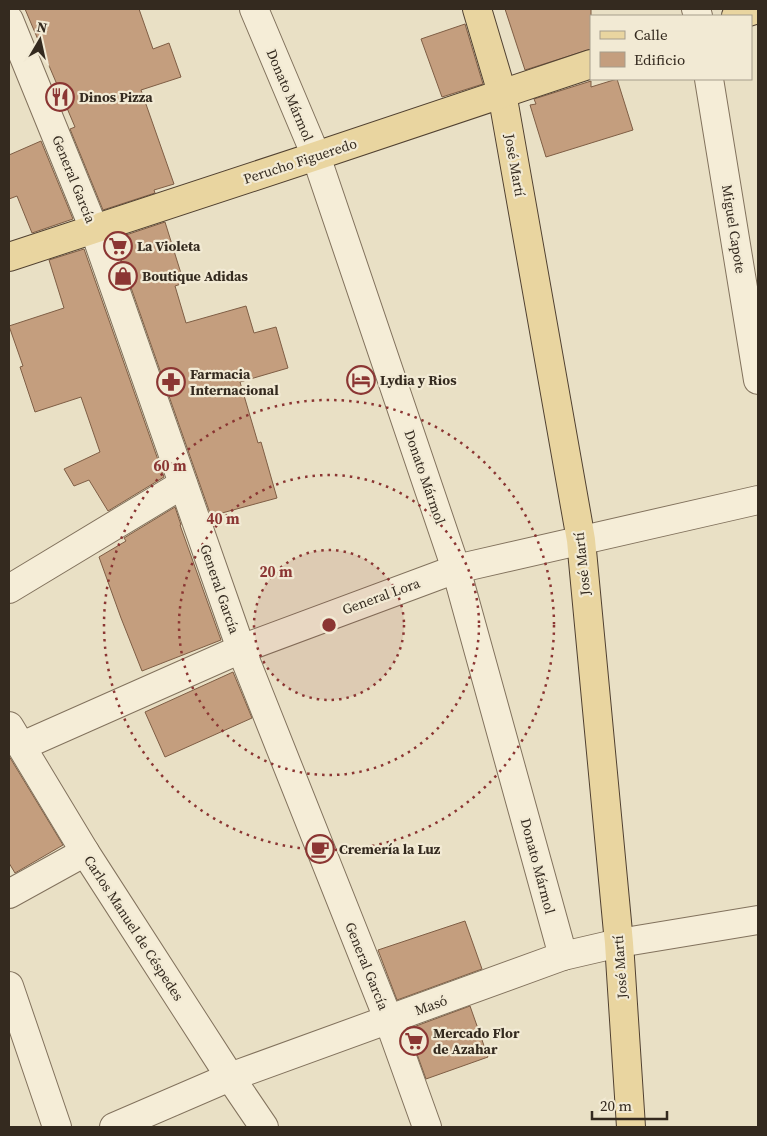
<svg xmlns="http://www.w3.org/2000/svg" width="767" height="1136" viewBox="0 0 767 1136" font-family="'Source Serif 4',serif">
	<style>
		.building { fill: #c49e7e; stroke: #7f5e45 }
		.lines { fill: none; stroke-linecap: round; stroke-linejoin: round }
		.minor-casing { stroke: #82725d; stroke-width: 30 }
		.major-casing { stroke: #514131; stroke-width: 30 }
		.minor { stroke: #f5edd7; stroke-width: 28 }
		.major { stroke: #e9d5a0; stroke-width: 28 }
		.ring { fill: none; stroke: #8b3633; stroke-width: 2.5; stroke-dasharray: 2.5 5 }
		.labels { text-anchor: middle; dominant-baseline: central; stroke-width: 4.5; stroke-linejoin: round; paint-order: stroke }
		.street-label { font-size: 14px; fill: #342a1f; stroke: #f2ead4 }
		.poi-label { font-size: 14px; font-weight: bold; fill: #342a1f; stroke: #f2ead4; text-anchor: start }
		.centre { fill: #8b3633; stroke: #f2ead4; stroke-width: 2.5 }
		.ring-label { font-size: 15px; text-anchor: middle; font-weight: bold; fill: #8b3633; stroke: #f2ead4; stroke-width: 4.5; stroke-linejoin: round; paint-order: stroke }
	</style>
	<rect width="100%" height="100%" fill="#e9e0c5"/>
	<g class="building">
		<path d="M 25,9 L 139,9 L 153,49 L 169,43 L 181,77 L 141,90 L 174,184 L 154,190 L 155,193 L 103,210 L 70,129 L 75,127 Z"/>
		<path d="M 505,9 L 591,9 L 591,49 L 525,70 Z"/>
		<path d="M 465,24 L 483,84 L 442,97 L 421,39 Z"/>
		<path d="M 617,79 L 633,130 L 546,157 L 530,105 L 536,104 L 534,99 L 591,81 L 591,87 Z"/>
		<path d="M 41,141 L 73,219 L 32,233 L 17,196 L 9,199 L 9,155 Z"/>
		<path d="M 165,222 L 184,283 L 175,286 L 186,323 L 246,306 L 254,333 L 276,327 L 288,368 L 240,382 L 258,443 L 261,442 L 277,498 L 211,516 L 114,239 Z"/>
		<path d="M 84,249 L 164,477 L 108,511 L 89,480 L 74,486 L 64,469 L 100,452 L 81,397 L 35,412 L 20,367 L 23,366 L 9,326 L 64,308 L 49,260 Z"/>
		<path d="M 175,507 L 181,525 L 180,525 L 221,640 L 142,671 L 121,618 L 99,557 L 126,541 L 124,538 Z"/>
		<path d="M 233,672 L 252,718 L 165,757 L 145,712 Z"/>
		<path d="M 9,756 L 63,845 L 15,873 L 9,863 Z"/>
		<path d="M 465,921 L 482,969 L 397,1000 L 378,950 Z"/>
		<path d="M 470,1006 L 488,1057 L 426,1079 L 408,1029 Z"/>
	</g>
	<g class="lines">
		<defs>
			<g id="minor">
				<path d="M 254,9 L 316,156 L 456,569 L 563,956"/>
				<path d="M 696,9 L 698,16"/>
				<path d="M 9,20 L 94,229 L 241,649 L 389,1021 L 427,1127"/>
				<path d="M 709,79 L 758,380"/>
				<path d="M 9,589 L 183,484"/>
				<path d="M 9,726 L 85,852 L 230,1077 L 264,1127"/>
				<path d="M 22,746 L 241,649 L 456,569 L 758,500"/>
				<path d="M 9,894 L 85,852"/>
				<path d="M 9,986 L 57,1127"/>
				<path d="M 114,1127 L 230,1077 L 563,956 L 619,943 L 758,920"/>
			</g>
			<g id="major">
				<path d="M 477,9 L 502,93 L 581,540 L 619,943 L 631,1127"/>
				<path d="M 736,16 L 758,9"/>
				<path d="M 9,257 L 316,156 L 591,64"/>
			</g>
		</defs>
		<use href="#minor" class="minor-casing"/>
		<use href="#major" class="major-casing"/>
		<use href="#minor" class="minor"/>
		<use href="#major" class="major"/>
	</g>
	<circle cx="329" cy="625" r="75" fill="#8b3633" fill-opacity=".12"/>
	<g class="ring">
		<circle cx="329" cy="625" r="75"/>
		<circle cx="329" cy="625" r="150"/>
		<circle cx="329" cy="625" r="225"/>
	</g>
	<defs>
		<symbol id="restaurant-ring" viewBox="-11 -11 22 22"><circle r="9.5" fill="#f2ead4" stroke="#8b3633" stroke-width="1.5"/><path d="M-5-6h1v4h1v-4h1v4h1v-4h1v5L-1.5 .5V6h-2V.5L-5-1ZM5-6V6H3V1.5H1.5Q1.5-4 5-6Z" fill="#8b3633"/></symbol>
		<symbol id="supermarket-ring" viewBox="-11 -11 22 22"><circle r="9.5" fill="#f2ead4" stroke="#8b3633" stroke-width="1.5"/><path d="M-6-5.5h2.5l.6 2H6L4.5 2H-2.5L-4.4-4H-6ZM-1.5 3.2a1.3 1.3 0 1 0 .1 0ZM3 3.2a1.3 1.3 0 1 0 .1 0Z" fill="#8b3633"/></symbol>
		<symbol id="shop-ring" viewBox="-11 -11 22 22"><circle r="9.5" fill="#f2ead4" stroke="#8b3633" stroke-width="1.5"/><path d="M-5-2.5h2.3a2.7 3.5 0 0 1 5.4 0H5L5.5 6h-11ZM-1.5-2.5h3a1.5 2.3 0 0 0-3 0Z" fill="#8b3633"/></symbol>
		<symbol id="hotel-ring" viewBox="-11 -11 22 22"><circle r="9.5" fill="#f2ead4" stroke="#8b3633" stroke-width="1.5"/><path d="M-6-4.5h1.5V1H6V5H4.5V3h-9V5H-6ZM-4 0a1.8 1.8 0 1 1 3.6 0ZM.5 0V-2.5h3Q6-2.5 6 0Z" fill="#8b3633"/></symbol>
		<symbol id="pharmacy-ring" viewBox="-11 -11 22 22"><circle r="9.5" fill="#f2ead4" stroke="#8b3633" stroke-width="1.5"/><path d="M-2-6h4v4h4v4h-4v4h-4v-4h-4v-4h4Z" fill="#8b3633"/></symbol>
		<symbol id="cafe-ring" viewBox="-11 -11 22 22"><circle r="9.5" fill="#f2ead4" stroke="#8b3633" stroke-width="1.5"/><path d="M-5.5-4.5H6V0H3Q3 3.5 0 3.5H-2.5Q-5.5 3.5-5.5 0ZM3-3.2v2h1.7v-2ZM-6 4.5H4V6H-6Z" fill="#8b3633"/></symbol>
	</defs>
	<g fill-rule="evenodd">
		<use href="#restaurant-ring" x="44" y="81" width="32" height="32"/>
		<use href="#supermarket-ring" x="102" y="230" width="32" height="32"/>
		<use href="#shop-ring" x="107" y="260" width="32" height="32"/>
		<use href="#hotel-ring" x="345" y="364" width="32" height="32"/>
		<use href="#pharmacy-ring" x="155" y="366" width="32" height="32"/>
		<use href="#cafe-ring" x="304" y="833" width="32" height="32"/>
		<use href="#supermarket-ring" x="398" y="1025" width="32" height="32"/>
	</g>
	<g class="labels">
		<g class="street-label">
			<text transform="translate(290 95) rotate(67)">Donato Mármol</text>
			<text transform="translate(300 161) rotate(-18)">Perucho Figueredo</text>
			<text transform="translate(515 165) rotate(80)">José Martí</text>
			<text transform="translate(74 179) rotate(68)">General García</text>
			<text transform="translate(734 229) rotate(81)">Miguel Capote</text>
			<text transform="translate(425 477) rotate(71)">Donato Mármol</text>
			<text transform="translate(582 564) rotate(-96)">José Martí</text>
			<text transform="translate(220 589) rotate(71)">General García</text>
			<text transform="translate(381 596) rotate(-20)">General Lora</text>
			<text transform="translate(538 866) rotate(75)">Donato Mármol</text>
			<text transform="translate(134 928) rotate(57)">Carlos Manuel de Céspedes</text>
			<text transform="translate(367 966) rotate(68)">General García</text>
			<text transform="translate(620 967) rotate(-94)">José Martí</text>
			<text transform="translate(431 1005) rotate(-20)">Masó</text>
		</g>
		<g class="poi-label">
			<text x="79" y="97">Dinos Pizza</text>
			<text x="137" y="246">La Violeta</text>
			<text x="142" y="276">Boutique Adidas</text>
			<text x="190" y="374">Farmacia<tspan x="190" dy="16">Internacional</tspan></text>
			<text x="380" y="380">Lydia y Rios</text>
			<text x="339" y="849">Cremería la Luz</text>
			<text x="433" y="1033">Mercado Flor<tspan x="433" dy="16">de Azahar</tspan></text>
		</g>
	</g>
	<circle cx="329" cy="625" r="8" class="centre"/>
	<g class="ring-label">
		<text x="170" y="471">60 m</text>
		<text x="223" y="524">40 m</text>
		<text x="276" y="577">20 m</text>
	</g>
	<rect width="767" height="1136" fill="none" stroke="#342a1f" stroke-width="20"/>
	<rect x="590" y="15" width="162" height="65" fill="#f2ead4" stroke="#a69d8c"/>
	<rect x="600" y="31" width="25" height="8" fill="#e9d5a0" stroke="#a69d8c"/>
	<text x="634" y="40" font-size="15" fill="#342a1f">Calle</text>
	<rect x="600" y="52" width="25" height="15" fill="#c49e7e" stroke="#a69d8c"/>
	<text x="634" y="65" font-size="15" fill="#342a1f">Edificio</text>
	<g transform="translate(40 40) rotate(9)" stroke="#f2ead4" stroke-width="4" paint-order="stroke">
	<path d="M0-4L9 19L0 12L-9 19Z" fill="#342a1f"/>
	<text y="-8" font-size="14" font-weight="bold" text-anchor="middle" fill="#342a1f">N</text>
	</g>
	<path d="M592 1111v8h75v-8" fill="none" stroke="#342a1f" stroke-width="2.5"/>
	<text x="600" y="1111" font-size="15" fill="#342a1f" stroke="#f2ead4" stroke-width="4" paint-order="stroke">20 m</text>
</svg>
